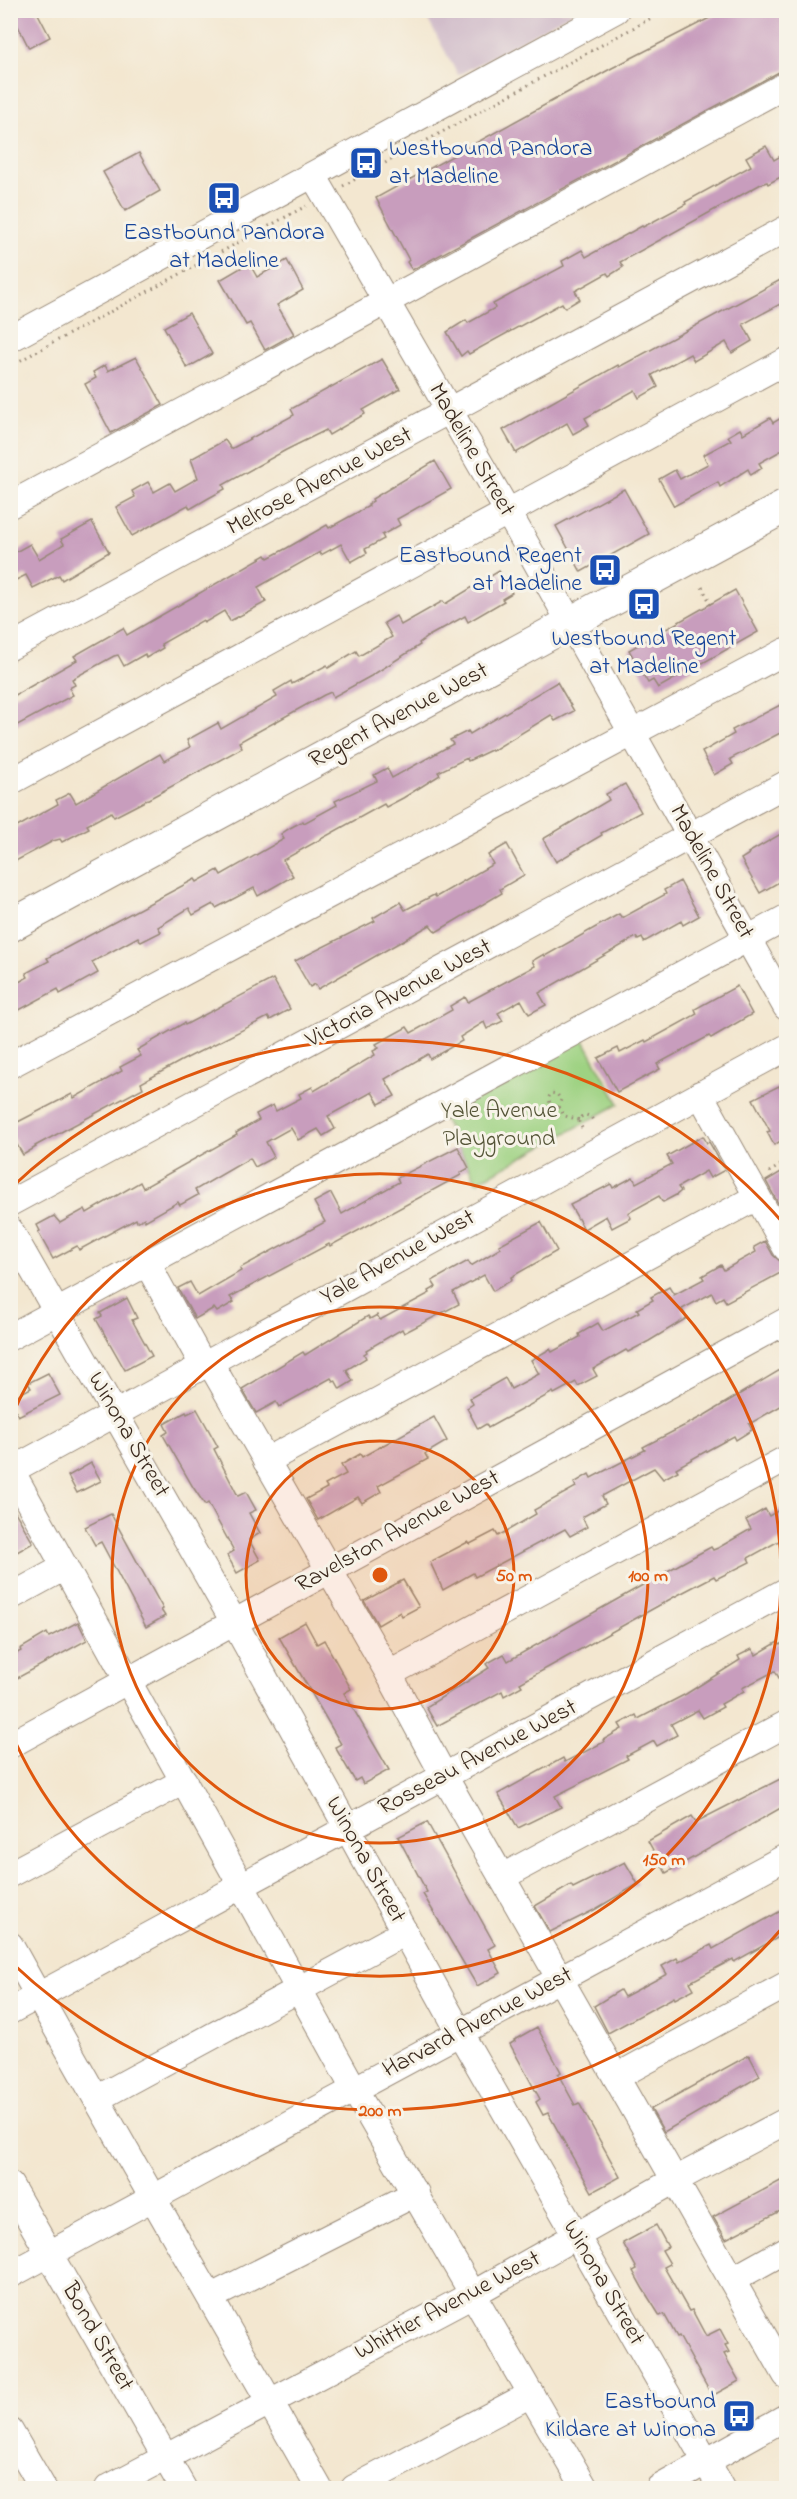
<svg xmlns="http://www.w3.org/2000/svg" width="797" height="2499" viewBox="0 0 797 2499" font-family="'Indie Flower',sans-serif">
	<style>
		.industrial { fill: #d1bdca }
		.green { fill: #9ed282; stroke: #6c7e50; stroke-width: 1.5 }
		.building { fill: #c89dbd }
		.lines { fill: none; stroke-linecap: round; stroke-linejoin: round }
		.minor-casing { stroke: #978877; stroke-width: 28 }
		.major-casing { stroke: #978877; stroke-width: 34 }
		.path { stroke: #978877; stroke-width: 3; stroke-dasharray: 1.5 4.5; stroke-linecap: butt }
		.minor { stroke: #fff; stroke-width: 26 }
		.major { stroke: #fff; stroke-width: 32 }
		.ring { fill: none; stroke: #df570d; stroke-width: 3 }
		.labels { text-anchor: middle; dominant-baseline: central; stroke-width: 6; stroke-linejoin: round; paint-order: stroke }
		.transit-label { font-size: 24px; fill: #164399; stroke: #f7f3e8 }
		.street-label { font-size: 24px; fill: #3b2a1e; stroke: #f7f3e8 }
		.park-label { font-size: 24px; fill: #545437; stroke: #f7f3e8 }
		.centre { fill: #df570d; stroke: #f7f3e8; stroke-width: 3 }
		.ring-label { font-size: 18px; text-anchor: middle; font-weight: bold; fill: #df570d; stroke: #f7f3e8; stroke-width: 6; stroke-linejoin: round; paint-order: stroke }
	</style>
	<rect width="100%" height="100%" fill="#f7f3e8"/>
	<filter id="ink" filterUnits="userSpaceOnUse"><feTurbulence type="fractalNoise" baseFrequency=".0167" numOctaves="2"/><feDisplacementMap in="SourceGraphic" scale="12" xChannelSelector="R" yChannelSelector="G"/><feConvolveMatrix kernelMatrix="1 2 1 2 8 2 1 2 1" color-interpolation-filters="sRGB"/></filter>
	<filter id="wash" filterUnits="userSpaceOnUse"><feTurbulence type="fractalNoise" baseFrequency=".008" numOctaves="4" result="noise"/><feDisplacementMap in="SourceGraphic" scale="24" xChannelSelector="R" yChannelSelector="G"/><feGaussianBlur stdDeviation="1.35" result="paint"/><feColorMatrix in="noise" values="0 0 0 0 0 0 0 0 0 0 0 0 0 0 0 0 0 1.4 0 .05"/><feComposite in="paint" operator="in"/></filter>
	<g filter="url(#wash)">
		<rect width="100%" height="100%" fill="#f3e7d0"/>
		<path class="industrial" d="M 423,11 L 575,11 L 458,75 Z"/>
		<path class="green" d="M 581,1035 L 619,1104 L 477,1182 L 439,1111 Z"/>
		<g id="blocks">
			<g class="building">
				<path d="M 10,10 L 36,10 L 50,37 L 29,48 Z"/>
				<path d="M 725,10 L 786,10 L 786,70 L 779,72 L 412,270 L 407,262 L 409,260 L 376,198 L 612,68 Z"/>
				<path d="M 766,146 L 774,160 L 786,153 L 786,174 L 768,184 L 767,182 L 761,184 L 620,262 L 623,267 L 609,276 L 607,273 L 575,291 L 580,299 L 565,308 L 562,303 L 469,354 L 467,351 L 461,356 L 447,332 L 466,320 L 468,323 L 495,308 L 493,304 L 564,266 L 562,261 L 582,250 L 586,257 L 642,226 L 643,227 L 686,204 L 685,202 L 751,166 L 746,157 Z"/>
				<path d="M 139,153 L 160,191 L 125,211 L 103,172 Z"/>
				<path d="M 287,260 L 303,290 L 277,305 L 294,334 L 265,350 L 250,323 L 246,325 L 220,280 L 249,263 L 257,277 Z"/>
				<path d="M 786,277 L 786,301 L 743,324 L 752,341 L 732,353 L 726,342 L 694,361 L 690,354 L 652,375 L 658,387 L 639,398 L 635,390 L 585,418 L 589,425 L 573,434 L 567,423 L 516,453 L 503,430 L 618,365 L 619,367 Z"/>
				<path d="M 189,313 L 212,354 L 187,368 L 164,327 Z"/>
				<path d="M 136,357 L 163,405 L 111,433 L 85,384 L 96,378 L 93,372 L 105,365 L 108,371 Z"/>
				<path d="M 382,359 L 400,389 L 363,410 L 365,414 L 329,435 L 326,430 L 286,450 L 223,485 L 225,489 L 207,499 L 190,509 L 188,505 L 132,536 L 116,507 L 135,497 L 132,491 L 148,482 L 154,492 L 170,483 L 175,491 L 198,478 L 191,459 L 225,440 L 231,449 L 294,415 L 291,409 Z"/>
				<path d="M 786,415 L 786,448 L 759,463 L 762,468 L 751,475 L 748,469 L 720,487 L 718,482 L 674,506 L 659,479 L 675,470 L 680,479 L 708,464 L 703,455 L 731,440 L 728,436 L 740,429 L 743,434 L 770,418 L 773,423 Z"/>
				<path d="M 435,461 L 451,489 L 397,519 L 400,525 L 382,535 L 384,539 L 365,549 L 367,553 L 351,562 L 341,544 L 321,555 L 320,552 L 258,587 L 266,602 L 230,621 L 224,611 L 204,623 L 203,620 L 161,644 L 163,648 L 146,658 L 145,654 L 124,666 L 118,655 L 114,656 L 72,679 L 75,685 L 69,688 L 73,695 L 10,729 L 10,698 L 77,660 L 74,656 L 123,628 L 127,635 L 266,555 L 268,558 L 287,548 L 327,525 L 329,528 L 369,506 L 368,504 L 373,501 L 372,499 Z"/>
				<path d="M 624,489 L 649,534 L 581,572 L 556,526 Z"/>
				<path d="M 92,522 L 109,552 L 62,580 L 59,575 L 33,588 L 26,575 L 10,583 L 10,555 L 30,544 L 39,559 L 64,544 L 61,539 Z"/>
				<path d="M 499,571 L 512,593 L 502,599 L 504,601 L 468,622 L 465,616 L 427,637 L 419,643 L 420,645 L 371,676 L 333,697 L 331,692 L 324,695 L 239,742 L 242,748 L 141,803 L 114,817 L 111,812 L 87,825 L 89,828 L 62,842 L 60,839 L 53,841 L 10,864 L 10,831 L 58,804 L 56,800 L 70,793 L 76,803 L 160,754 L 164,761 L 190,747 L 187,740 L 218,723 L 221,729 L 277,697 L 274,691 L 291,681 L 292,684 L 327,665 L 328,668 L 356,651 L 359,656 L 392,637 L 384,623 L 396,616 L 401,625 L 443,601 L 445,604 Z"/>
				<path d="M 735,590 L 758,632 L 658,688 L 653,680 L 648,683 L 629,650 Z"/>
				<path d="M 557,682 L 574,711 L 555,721 L 551,715 L 492,751 L 491,750 L 468,761 L 467,758 L 438,772 L 440,775 L 403,798 L 386,807 L 384,804 L 283,860 L 293,876 L 258,896 L 254,888 L 216,908 L 213,904 L 193,915 L 189,908 L 158,927 L 161,932 L 141,942 L 138,937 L 92,962 L 98,973 L 60,994 L 58,989 L 10,1015 L 10,987 L 28,977 L 26,973 L 49,961 L 47,958 L 195,879 L 197,882 L 218,870 L 221,875 L 284,839 L 281,834 L 290,828 L 303,821 L 304,823 L 337,805 L 335,801 L 377,781 L 374,775 L 387,768 L 392,778 L 453,744 L 450,740 L 468,731 L 470,734 Z"/>
				<path d="M 786,702 L 786,730 L 730,759 L 733,764 L 714,775 L 702,752 L 734,734 L 732,730 Z"/>
				<path d="M 625,784 L 641,812 L 601,833 L 602,835 L 556,862 L 543,839 L 609,800 L 606,794 Z"/>
				<path d="M 786,831 L 786,878 L 760,893 L 741,859 L 749,854 L 748,853 Z"/>
				<path d="M 507,844 L 524,875 L 500,889 L 502,893 L 436,932 L 430,925 L 318,989 L 315,984 L 310,987 L 295,961 L 375,921 L 373,918 L 400,902 L 405,910 L 434,895 L 436,897 L 493,864 L 488,855 Z"/>
				<path d="M 680,881 L 699,916 L 683,925 L 681,921 L 644,942 L 642,938 L 638,940 L 636,937 L 539,993 L 546,1005 L 529,1014 L 521,1000 L 498,1013 L 503,1021 L 487,1029 L 484,1022 L 460,1037 L 462,1041 L 430,1059 L 428,1054 L 385,1079 L 395,1096 L 379,1104 L 372,1092 L 328,1116 L 335,1129 L 323,1136 L 318,1129 L 298,1140 L 291,1128 L 266,1142 L 274,1157 L 255,1167 L 250,1158 L 195,1190 L 198,1195 L 180,1205 L 178,1202 L 145,1221 L 144,1218 L 137,1222 L 136,1219 L 79,1250 L 77,1246 L 53,1259 L 38,1232 L 40,1231 L 37,1225 L 54,1216 L 60,1223 L 85,1209 L 87,1213 L 140,1182 L 143,1188 L 237,1135 L 236,1133 L 259,1120 L 256,1114 L 273,1105 L 276,1111 L 301,1098 L 299,1094 L 312,1087 L 314,1091 L 375,1055 L 373,1051 L 379,1048 L 376,1044 L 407,1027 L 411,1033 L 452,1010 L 450,1006 L 465,997 L 468,1002 L 507,981 L 535,966 L 532,961 L 544,954 L 545,956 L 619,914 L 622,918 L 666,894 L 664,890 Z"/>
				<path d="M 273,979 L 290,1009 L 270,1020 L 268,1017 L 181,1061 L 141,1083 L 143,1088 L 35,1146 L 36,1147 L 23,1155 L 10,1133 L 10,1126 L 72,1094 L 74,1098 L 122,1071 L 120,1067 L 141,1056 L 137,1050 L 184,1023 L 185,1025 Z"/>
				<path d="M 737,986 L 752,1014 L 711,1038 L 709,1036 L 657,1064 L 660,1069 L 617,1092 L 598,1058 L 618,1048 L 620,1053 L 645,1040 L 646,1042 L 697,1014 L 695,1009 Z"/>
				<path d="M 779,1086 L 786,1099 L 786,1138 L 774,1145 L 767,1132 L 770,1131 L 753,1099 Z"/>
				<path d="M 703,1136 L 707,1143 L 709,1142 L 725,1170 L 710,1178 L 706,1171 L 678,1187 L 681,1191 L 676,1195 L 663,1202 L 659,1196 L 628,1213 L 631,1218 L 612,1228 L 606,1216 L 584,1229 L 570,1205 L 611,1184 L 613,1188 L 633,1177 L 636,1183 L 672,1164 L 667,1156 Z"/>
				<path d="M 458,1147 L 469,1168 L 460,1173 L 461,1175 L 330,1246 L 329,1244 L 230,1297 L 234,1302 L 217,1312 L 214,1308 L 195,1319 L 178,1288 L 190,1282 L 198,1296 L 241,1271 L 240,1268 L 325,1222 L 314,1202 L 331,1193 L 342,1214 L 399,1182 L 397,1178 Z"/>
				<path d="M 786,1169 L 786,1218 L 766,1181 Z"/>
				<path d="M 541,1222 L 557,1251 L 511,1277 L 512,1280 L 493,1291 L 484,1275 L 453,1292 L 459,1304 L 404,1333 L 402,1329 L 366,1350 L 367,1352 L 364,1354 L 366,1358 L 346,1370 L 353,1381 L 340,1389 L 335,1380 L 333,1381 L 331,1378 L 279,1407 L 276,1402 L 256,1413 L 242,1389 L 303,1352 L 305,1355 L 368,1316 L 370,1319 L 377,1315 L 380,1320 L 430,1293 L 429,1291 L 436,1287 L 432,1281 L 468,1261 L 471,1266 L 501,1248 L 499,1245 Z"/>
				<path d="M 765,1241 L 773,1255 L 781,1262 L 786,1270 L 726,1302 L 723,1297 L 716,1301 L 712,1293 L 682,1309 L 687,1318 L 649,1341 L 628,1352 L 626,1350 L 593,1369 L 597,1376 L 578,1386 L 576,1382 L 554,1394 L 553,1392 L 488,1428 L 486,1424 L 478,1429 L 467,1408 L 473,1404 L 470,1398 L 505,1378 L 511,1389 L 539,1374 L 531,1360 L 550,1349 L 552,1352 L 580,1337 L 579,1334 L 598,1323 L 603,1331 L 639,1312 L 637,1309 L 653,1300 L 651,1297 L 669,1287 L 674,1295 L 704,1279 L 702,1276 L 721,1265 L 724,1270 L 756,1252 L 754,1247 Z"/>
				<path d="M 127,1298 L 137,1318 L 132,1320 L 152,1356 L 125,1370 L 96,1319 L 102,1316 L 100,1313 Z"/>
				<path d="M 780,1370 L 782,1374 L 786,1371 L 786,1403 L 749,1424 L 752,1430 L 736,1440 L 734,1436 L 710,1449 L 676,1468 L 678,1471 L 663,1479 L 654,1468 L 602,1496 L 606,1504 L 582,1517 L 587,1527 L 570,1536 L 565,1529 L 475,1577 L 473,1573 L 443,1590 L 430,1562 L 468,1542 L 470,1544 L 495,1531 L 498,1536 L 536,1514 L 534,1510 L 576,1487 L 574,1483 L 589,1474 L 591,1478 L 616,1465 L 645,1450 L 643,1447 L 705,1415 Z"/>
				<path d="M 48,1373 L 60,1395 L 18,1416 L 10,1399 L 31,1388 L 28,1383 Z"/>
				<path d="M 197,1409 L 218,1447 L 214,1449 L 238,1496 L 246,1492 L 256,1510 L 249,1513 L 260,1533 L 249,1540 L 260,1560 L 237,1573 L 227,1555 L 234,1551 L 208,1503 L 205,1505 L 193,1487 L 163,1435 L 168,1432 L 164,1424 L 186,1412 L 187,1414 Z"/>
				<path d="M 434,1417 L 447,1441 L 425,1454 L 428,1459 L 378,1486 L 381,1492 L 362,1503 L 358,1497 L 318,1520 L 306,1499 L 327,1488 L 325,1485 L 346,1474 L 341,1465 L 360,1454 L 362,1457 Z"/>
				<path d="M 91,1463 L 101,1481 L 77,1493 L 68,1476 Z"/>
				<path d="M 10,1503 L 33,1543 L 17,1552 L 10,1541 Z"/>
				<path d="M 786,1506 L 786,1537 L 748,1558 L 750,1562 L 716,1579 L 714,1576 L 674,1597 L 520,1683 L 522,1686 L 504,1696 L 502,1691 L 437,1726 L 426,1707 L 489,1668 L 486,1664 L 504,1654 L 508,1661 L 680,1564 L 711,1547 L 713,1550 L 718,1548 L 751,1529 L 746,1520 L 765,1509 L 769,1516 Z"/>
				<path d="M 111,1514 L 163,1609 L 161,1610 L 165,1616 L 146,1627 L 101,1542 L 95,1545 L 85,1527 Z"/>
				<path d="M 403,1580 L 419,1607 L 402,1616 L 400,1612 L 378,1625 L 364,1601 Z"/>
				<path d="M 78,1622 L 87,1640 L 10,1682 L 10,1657 L 21,1651 L 20,1649 L 47,1633 L 49,1637 Z"/>
				<path d="M 305,1622 L 317,1644 L 324,1640 L 351,1689 L 344,1693 L 389,1770 L 363,1784 L 360,1778 L 355,1781 L 335,1747 L 341,1744 L 279,1637 Z"/>
				<path d="M 786,1641 L 786,1690 L 775,1671 L 742,1688 L 744,1691 L 721,1704 L 723,1707 L 703,1718 L 698,1710 L 671,1724 L 677,1735 L 657,1746 L 654,1741 L 626,1756 L 628,1759 L 555,1796 L 561,1807 L 518,1828 L 498,1794 L 563,1758 L 565,1762 L 604,1742 L 603,1740 L 622,1729 L 619,1724 L 636,1715 L 638,1719 L 686,1694 L 740,1660 L 738,1656 L 752,1649 L 756,1655 L 778,1642 L 780,1645 Z"/>
				<path d="M 786,1776 L 786,1805 L 666,1873 L 648,1841 L 692,1816 L 696,1822 Z"/>
				<path d="M 427,1822 L 495,1945 L 488,1949 L 501,1973 L 477,1986 L 423,1894 L 427,1892 L 398,1837 Z"/>
				<path d="M 625,1862 L 638,1884 L 594,1910 L 550,1932 L 535,1906 L 571,1885 L 573,1888 Z"/>
				<path d="M 786,1908 L 786,1933 L 734,1962 L 733,1959 L 690,1982 L 694,1989 L 675,1999 L 674,1997 L 608,2033 L 594,2006 L 620,1990 L 624,1997 L 667,1974 L 662,1966 L 677,1958 L 679,1962 L 711,1945 L 713,1949 Z"/>
				<path d="M 537,2027 L 561,2072 L 558,2074 L 575,2105 L 579,2103 L 620,2177 L 592,2192 L 548,2113 L 543,2115 L 536,2102 L 540,2099 L 510,2044 L 515,2041 L 514,2040 Z"/>
				<path d="M 749,2055 L 760,2076 L 664,2132 L 651,2109 Z"/>
				<path d="M 786,2178 L 786,2208 L 726,2239 L 713,2217 Z"/>
				<path d="M 656,2225 L 668,2247 L 662,2250 L 670,2264 L 664,2267 L 689,2311 L 692,2310 L 706,2336 L 720,2329 L 728,2344 L 725,2345 L 729,2352 L 724,2354 L 739,2381 L 712,2396 L 679,2336 L 677,2337 L 664,2314 L 660,2316 L 643,2289 L 633,2271 L 637,2269 L 623,2243 Z"/>
			</g>
		</g>
	</g>
	<g filter="url(#ink)">
		<use href="#blocks" fill-opacity="0" stroke="#978877" stroke-width="1.5"/>
		<g class="lines">
			<defs>
				<g id="minor">
					<path d="M 313,175 L 508,512 L 786,1007"/>
					<path d="M 10,339 L 616,10"/>
					<path d="M 10,505 L 786,85"/>
					<path d="M 10,647 L 786,229"/>
					<path d="M 10,782 L 786,361"/>
					<path d="M 10,1065 L 786,651"/>
					<path d="M 700,1094 L 786,1248"/>
					<path d="M 10,1203 L 786,784"/>
					<path d="M 10,1230 L 234,1622 L 460,2033 L 721,2488"/>
					<path d="M 147,1263 L 203,1365"/>
					<path d="M 10,1337 L 786,918"/>
					<path d="M 209,1361 L 389,1674 L 444,1776 L 786,2375"/>
					<path d="M 266,1461 L 757,1197"/>
					<path d="M 11,1470 L 354,2089 L 585,2488"/>
					<path d="M 10,1471 L 786,1048"/>
					<path d="M 10,1597 L 65,1567"/>
					<path d="M 389,1674 L 786,1459"/>
					<path d="M 10,1745 L 786,1321"/>
					<path d="M 10,1874 L 184,1781"/>
					<path d="M 502,1877 L 786,1724"/>
					<path d="M 10,1945 C 111,2128 216,2307 319,2488"/>
					<path d="M 10,2011 L 786,1591"/>
					<path d="M 616,2077 L 786,1985"/>
					<path d="M 98,2098 L 405,1932"/>
					<path d="M 10,2185 L 183,2488"/>
					<path d="M 10,2275 L 786,1857"/>
					<path d="M 732,2280 L 786,2250"/>
					<path d="M 211,2297 L 416,2193"/>
					<path d="M 10,2431 L 43,2488"/>
					<path d="M 108,2488 L 473,2294 L 675,2180 L 786,2121"/>
					<path d="M 354,2488 L 531,2394"/>
					<path d="M 659,2488 L 786,2417"/>
				</g>
				<path id="major" d="M 10,926 L 786,506"/>
			</defs>
			<use href="#minor" class="minor-casing"/>
			<use href="#major" class="major-casing"/>
			<g class="path">
				<path d="M 343,186 L 666,10"/>
				<path d="M 10,366 L 306,206"/>
				<path d="M 702,587 L 711,604"/>
				<path d="M 558,1107 L 561,1100 L 557,1094 L 551,1093 L 548,1099 L 552,1106 L 558,1107 L 565,1116 L 580,1120"/>
				<path d="M 582,1128 L 579,1122 L 581,1117 L 586,1115 L 591,1117 L 594,1122"/>
				<path d="M 769,1172 L 786,1162"/>
			</g>
			<use href="#minor" class="minor"/>
			<use href="#major" class="major"/>
		</g>
	</g>
	<circle cx="380" cy="1575" r="134" fill="#df570d" fill-opacity=".12"/>
	<g class="ring">
		<circle cx="380" cy="1575" r="134"/>
		<circle cx="380" cy="1575" r="268"/>
		<path d="M11 1418A401 401 0 1 1 11 1732"/>
		<path d="M784 1926A535 535 0 0 1 12 1963M12 1187A535 535 0 0 1 784 1224"/>
	</g>
	<defs>
		<symbol id="bus-square" viewBox="-11 -11 22 22"><rect x="-9" y="-9" width="18" height="18" rx="4" fill="#1a4fb4" stroke="#f7f3e8"/><path d="M-5-6H5V4H4V6H2V4H-2V6H-4V4H-5ZM-3.5-4V0h7V-4ZM-3.5 1.2v1.5H-2V1.2ZM2 1.2v1.5H3.5V1.2Z" fill="#fff"/></symbol>
	</defs>
	<g fill-rule="evenodd">
		<use href="#bus-square" x="347" y="144" width="38" height="38"/>
		<use href="#bus-square" x="205" y="179" width="38" height="38"/>
		<use href="#bus-square" x="586" y="551" width="38" height="38"/>
		<use href="#bus-square" x="625" y="585" width="38" height="38"/>
		<use href="#bus-square" x="720" y="2397" width="38" height="38"/>
	</g>
	<g class="labels">
		<g class="transit-label">
			<text x="389" y="149" text-anchor="start">Westbound Pandora<tspan x="389" dy="28">at Madeline</tspan></text>
			<text x="224" y="233">Eastbound Pandora<tspan x="224" dy="28">at Madeline</tspan></text>
			<text x="582" y="556" text-anchor="end">Eastbound Regent<tspan x="582" dy="28">at Madeline</tspan></text>
			<text x="644" y="639">Westbound Regent<tspan x="644" dy="28">at Madeline</tspan></text>
			<text x="716" y="2402" text-anchor="end">Eastbound<tspan x="716" dy="28">Kildare at Winona</tspan></text>
		</g>
		<g class="street-label">
			<text transform="translate(471 450) rotate(60)">Madeline Street</text>
			<text transform="translate(320 482) rotate(-28)">Melrose Avenue West</text>
			<text transform="translate(399 716) rotate(-28)">Regent Avenue West</text>
			<text transform="translate(711 872) rotate(61)">Madeline Street</text>
			<text transform="translate(399 994) rotate(-28)">Victoria Avenue West</text>
			<text transform="translate(398 1258) rotate(-29)">Yale Avenue West</text>
			<text transform="translate(128 1435) rotate(60)">Winona Street</text>
			<text transform="translate(398 1532) rotate(-29)">Ravelston Avenue West</text>
			<text transform="translate(478 1758) rotate(-28)">Rosseau Avenue West</text>
			<text transform="translate(365 1860) rotate(61)">Winona Street</text>
			<text transform="translate(478 2023) rotate(-28)">Harvard Avenue West</text>
			<text transform="translate(603 2283) rotate(60)">Winona Street</text>
			<text transform="translate(448 2306) rotate(-28)">Whittier Avenue West</text>
			<text transform="translate(97 2337) rotate(60)">Bond Street</text>
		</g>
		<g class="park-label">
			<text x="499" y="1111">Yale Avenue<tspan x="499" dy="28">Playground</tspan></text>
		</g>
	</g>
	<circle cx="380" cy="1575" r="9" class="centre"/>
	<g class="ring-label">
		<text x="514" y="1581">50 m</text>
		<text x="648" y="1581">100 m</text>
		<text x="664" y="1865">150 m</text>
		<text x="380" y="2116">200 m</text>
	</g>
	<rect width="797" height="2499" fill="none" stroke="#f7f3e8" stroke-width="36"/>
</svg>
